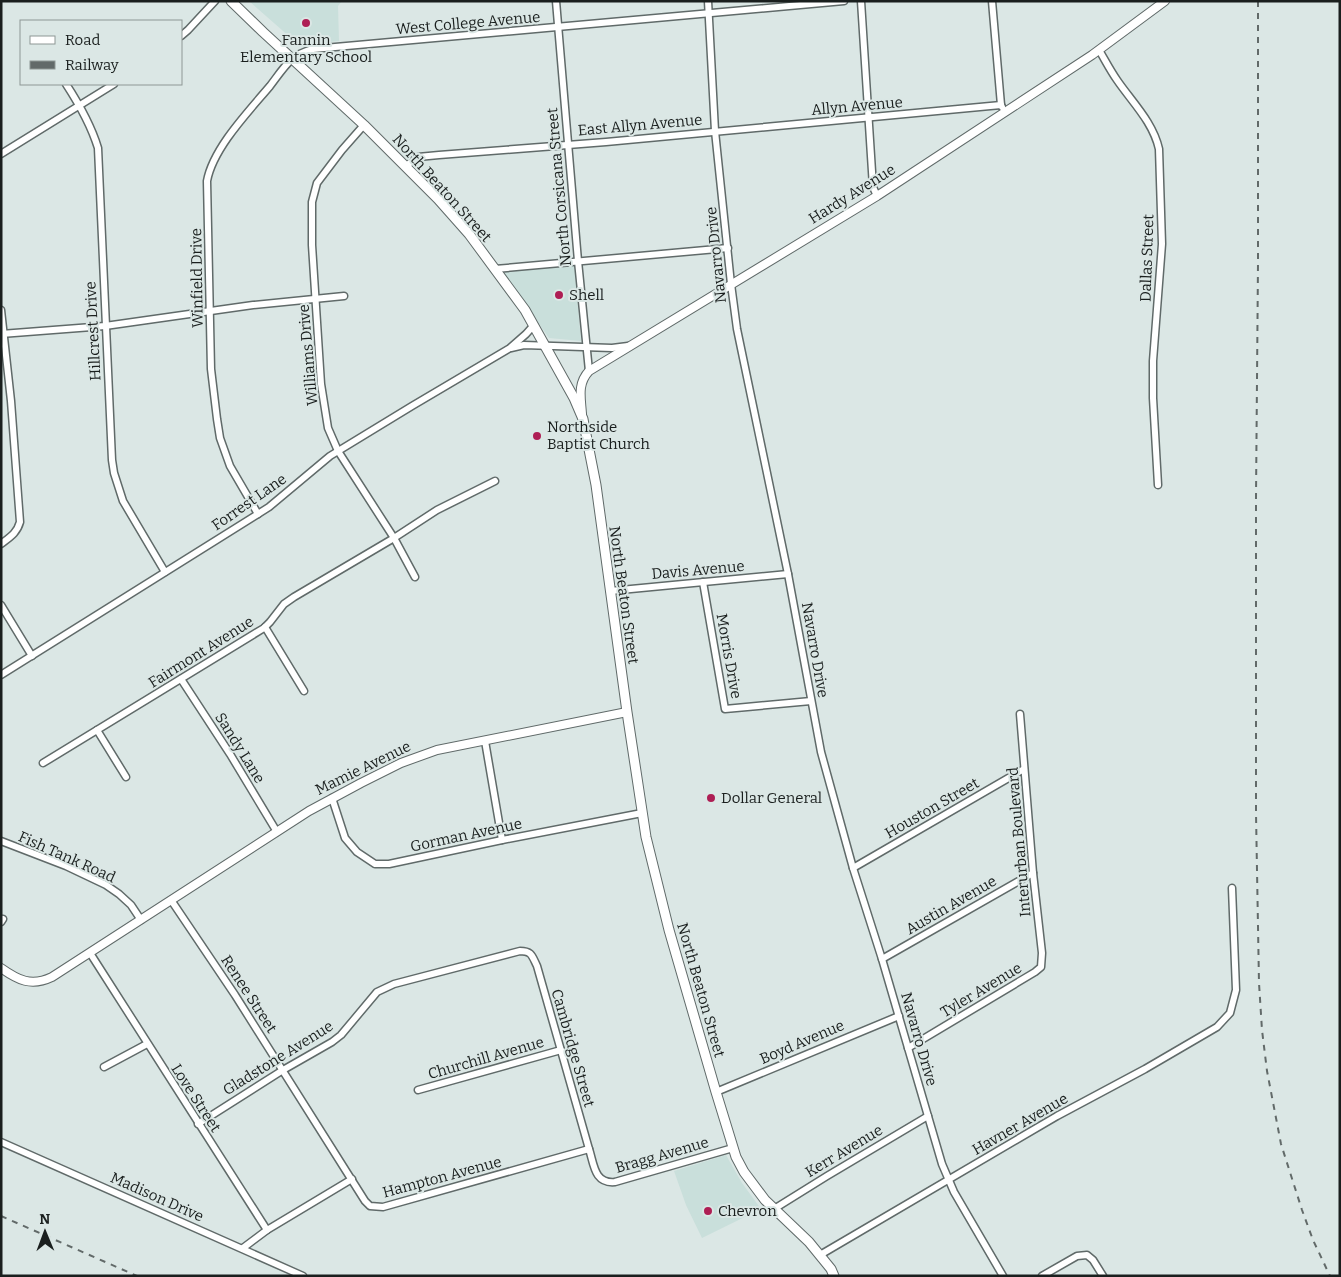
<svg xmlns="http://www.w3.org/2000/svg" width="1341" height="1277" viewBox="0 0 1341 1277" font-family="Bitter,serif">
	<style>
		.built { fill: #c9dfdb }
		.lines { fill: none; stroke-linecap: round; stroke-linejoin: round }
		.minor-casing { stroke: #606a69; stroke-width: 9 }
		.tertiary-casing { stroke: #606a69; stroke-width: 10 }
		.secondary-casing { stroke: #606a69; stroke-width: 11 }
		.minor { stroke: #fff; stroke-width: 6 }
		.tertiary { stroke: #fff; stroke-width: 8 }
		.secondary { stroke: #fff; stroke-width: 9 }
		.rail { stroke: #626a69; stroke-width: 2; stroke-dasharray: 6 6; stroke-linecap: butt }
		.poi-dot { fill: #ae1e54; stroke: #dbe7e5; stroke-width: 2 }
		.labels { text-anchor: middle; dominant-baseline: central; stroke-width: 4; stroke-linejoin: round; paint-order: stroke }
		.street-label { font-size: 15px; fill: #1a1f1e; stroke: #dbe7e5 }
		.poi-label { font-size: 15px; fill: #1a1f1e; stroke: #dbe7e5; text-anchor: start }
	</style>
	<rect width="100%" height="100%" fill="#dbe7e5"/>
	<g class="built">
		<path d="M 249,1 L 342,1 L 338,6 L 339,41 L 299,45 Z"/>
		<path d="M 574,264 L 581,341 L 549,338 L 502,272 Z"/>
		<path d="M 726,1155 L 742,1183 L 761,1209 L 702,1238 L 686,1205 L 674,1171 Z"/>
	</g>
	<g class="lines">
		<defs>
			<g id="minor">
				<path d="M 556,1 L 578,261 L 589,371"/>
				<path d="M 708,1 L 715,131 L 731,284 L 737,329 L 788,574 L 821,752 L 853,868 L 882,959 L 942,1164 L 954,1192 L 1003,1276"/>
				<path d="M 861,1 L 873,187 L 877,196"/>
				<path d="M 992,1 L 1001,105 L 1002,107"/>
				<path d="M 181,36 L 188,30 L 215,1"/>
				<path d="M 1099,50 C 1105,60 1110,70 1117,80 C 1132,102 1153,122 1159,149 L 1162,244 L 1153,361 L 1153,398 L 1158,485"/>
				<path d="M 66,84 C 79,104 91,125 98,148 L 112,460 L 114,473 L 123,501 L 165,572"/>
				<path d="M 364,125 L 342,150 L 317,183 L 312,202 L 312,245 L 321,384 L 328,428 L 338,451 L 394,538 L 415,577"/>
				<path d="M 1,154 L 114,84"/>
				<path d="M 406,166 L 418,157 L 439,155 L 606,142 L 1001,105"/>
				<path d="M 495,269 L 728,248"/>
				<path d="M 1,310 L 11,401 L 20,522 C 17,533 10,537 1,544"/>
				<path d="M 1,334 L 105,326 L 253,305 L 344,296"/>
				<path d="M 511,348 L 524,345 L 612,348 L 628,346"/>
				<path d="M 258,514 L 230,466 L 220,438 L 217,419 L 211,369 L 207,181 C 213,148 249,111 270,86 C 277,77 284,66 292,59 C 298,54 306,51 313,49 L 844,1"/>
				<path d="M 703,582 L 725,709 L 811,701"/>
				<path d="M 610,591 L 788,574"/>
				<path d="M 1,605 L 32,656"/>
				<path d="M 265,627 L 304,691"/>
				<path d="M 1,675 L 258,514 L 269,507 L 330,456 L 412,406 L 510,348 L 526,334 L 534,325"/>
				<path d="M 181,679 L 230,754 L 277,832"/>
				<path d="M 97,730 L 126,777"/>
				<path d="M 485,741 L 502,840"/>
				<path d="M 43,763 L 264,628 L 270,622 L 284,604 L 294,597 L 394,538 L 437,510 L 495,481"/>
				<path d="M 332,798 L 345,838 L 357,852 L 375,864 L 389,864 L 502,840 L 642,813"/>
				<path d="M 1,841 L 66,866 L 106,885 L 119,894 L 131,905 L 141,920"/>
				<path d="M 853,868 L 1024,769"/>
				<path d="M 171,900 L 235,995 L 365,1201 L 370,1206 L 383,1207 L 589,1149"/>
				<path d="M 1,922 L 3,919"/>
				<path d="M 90,953 L 267,1230"/>
				<path d="M 882,959 L 1033,873"/>
				<path d="M 908,1048 L 1035,972 L 1041,967 L 1042,953 L 1033,873 L 1020,714"/>
				<path d="M 104,1067 L 147,1044"/>
				<path d="M 418,1090 L 561,1050"/>
				<path d="M 716,1092 L 899,1016"/>
				<path d="M 198,1124 L 283,1070 L 332,1042 L 341,1035 L 377,992 L 394,984 L 520,951 C 532,951 532,956 537,966 L 589,1149 C 594,1164 594,1184 615,1182 L 733,1148"/>
				<path d="M 1,1142 L 303,1276"/>
				<path d="M 774,1209 L 827,1176 L 928,1116"/>
				<path d="M 243,1248 L 267,1230 L 352,1179"/>
				<path d="M 820,1255 L 1057,1116 L 1145,1069 L 1217,1027 L 1230,1013 L 1236,990 L 1232,888"/>
				<path d="M 1042,1276 L 1077,1256 L 1087,1255 L 1093,1260 L 1103,1276"/>
			</g>
			<g id="tertiary">
				<path d="M 582,414 C 581,398 577,384 589,371 L 877,196 L 1092,55 L 1165,1"/>
				<path d="M 1,968 C 18,980 31,987 52,977 L 309,811 L 361,783 L 401,763 L 437,750 L 627,712"/>
			</g>
			<path id="secondary" d="M 231,1 L 263,32 L 364,125 L 438,199 L 469,234 L 525,310 L 574,398 L 583,419 L 596,485 L 627,712 L 646,837 L 669,930 L 716,1092 L 736,1157 L 744,1172 L 765,1200 L 809,1242 L 831,1269 L 834,1276"/>
		</defs>
		<use href="#minor" class="minor-casing"/>
		<use href="#tertiary" class="tertiary-casing"/>
		<use href="#secondary" class="secondary-casing"/>
		<use href="#minor" class="minor"/>
		<use href="#tertiary" class="tertiary"/>
		<use href="#secondary" class="secondary"/>
		<g class="rail">
			<path d="M 1258,1 L 1258,263 L 1256,497 L 1256,813 L 1259,983 L 1262,1030 L 1267,1071 L 1281,1144 L 1302,1210 L 1313,1240 L 1330,1276"/>
			<path d="M 1,1216 L 137,1276"/>
		</g>
	</g>
	<g class="poi-dot">
		<circle cx="306" cy="23" r="5"/>
		<circle cx="559" cy="295" r="5"/>
		<circle cx="537" cy="436" r="5"/>
		<circle cx="711" cy="798" r="5"/>
		<circle cx="708" cy="1211" r="5"/>
	</g>
	<g class="labels">
		<g class="street-label">
			<text transform="translate(468 23) rotate(-5)">West College Avenue</text>
			<text transform="translate(857 106) rotate(-5)">Allyn Avenue</text>
			<text transform="translate(640 125) rotate(-5)">East Allyn Avenue</text>
			<text transform="translate(559 187) rotate(-95)">North Corsicana Street</text>
			<text transform="translate(442 188) rotate(48)">North Beaton Street</text>
			<text transform="translate(852 194) rotate(-32)">Hardy Avenue</text>
			<text transform="translate(716 255) rotate(-96)">Navarro Drive</text>
			<text transform="translate(1147 258) rotate(-88)">Dallas Street</text>
			<text transform="translate(197 278) rotate(-91)">Winfield Drive</text>
			<text transform="translate(93 331) rotate(-93)">Hillcrest Drive</text>
			<text transform="translate(308 355) rotate(-95)">Williams Drive</text>
			<text transform="translate(249 502) rotate(-35)">Forrest Lane</text>
			<text transform="translate(698 570) rotate(-5)">Davis Avenue</text>
			<text transform="translate(624 595) rotate(82)">North Beaton Street</text>
			<text transform="translate(815 650) rotate(80)">Navarro Drive</text>
			<text transform="translate(201 652) rotate(-32)">Fairmont Avenue</text>
			<text transform="translate(729 656) rotate(80)">Morris Drive</text>
			<text transform="translate(240 748) rotate(58)">Sandy Lane</text>
			<text transform="translate(363 768) rotate(-26)">Mamie Avenue</text>
			<text transform="translate(932 808) rotate(-30)">Houston Street</text>
			<text transform="translate(466 835) rotate(-12)">Gorman Avenue</text>
			<text transform="translate(1019 842) rotate(-95)">Interurban Boulevard</text>
			<text transform="translate(67 857) rotate(24)">Fish Tank Road</text>
			<text transform="translate(951 905) rotate(-30)">Austin Avenue</text>
			<text transform="translate(701 990) rotate(74)">North Beaton Street</text>
			<text transform="translate(981 990) rotate(-31)">Tyler Avenue</text>
			<text transform="translate(249 994) rotate(57)">Renee Street</text>
			<text transform="translate(919 1039) rotate(74)">Navarro Drive</text>
			<text transform="translate(802 1042) rotate(-23)">Boyd Avenue</text>
			<text transform="translate(573 1048) rotate(74)">Cambridge Street</text>
			<text transform="translate(278 1058) rotate(-32)">Gladstone Avenue</text>
			<text transform="translate(486 1058) rotate(-16)">Churchill Avenue</text>
			<text transform="translate(196 1098) rotate(57)">Love Street</text>
			<text transform="translate(1020 1124) rotate(-30)">Havner Avenue</text>
			<text transform="translate(844 1151) rotate(-31)">Kerr Avenue</text>
			<text transform="translate(662 1155) rotate(-16)">Bragg Avenue</text>
			<text transform="translate(442 1177) rotate(-15)">Hampton Avenue</text>
			<text transform="translate(157 1197) rotate(24)">Madison Drive</text>
		</g>
		<g class="poi-label">
			<text x="306" y="40" text-anchor="middle">Fannin<tspan x="306" dy="17">Elementary School</tspan></text>
			<text x="569" y="295">Shell</text>
			<text x="547" y="427">Northside<tspan x="547" dy="17">Baptist Church</tspan></text>
			<text x="721" y="798">Dollar General</text>
			<text x="718" y="1211">Chevron</text>
		</g>
	</g>
	<rect width="1341" height="1277" fill="none" stroke="#1a1f1e" stroke-width="5"/>
	<rect x="20" y="20" width="162" height="65" fill="#dbe7e5" stroke="#8e9795"/>
	<rect x="30" y="36" width="25" height="8" fill="#ffffff" stroke="#8e9795"/>
	<text x="65" y="45" font-size="15" fill="#1a1f1e">Road</text>
	<rect x="30" y="61" width="25" height="8" fill="#626a69" stroke="#8e9795"/>
	<text x="65" y="70" font-size="15" fill="#1a1f1e">Railway</text>
	<g transform="translate(45 1232) rotate(359)" stroke="#dbe7e5" stroke-width="4" paint-order="stroke">
	<path d="M0-4L9 19L0 12L-9 19Z" fill="#1a1f1e"/>
	<text y="-8" font-size="14" font-weight="bold" text-anchor="middle" fill="#1a1f1e">N</text>
	</g>
</svg>
